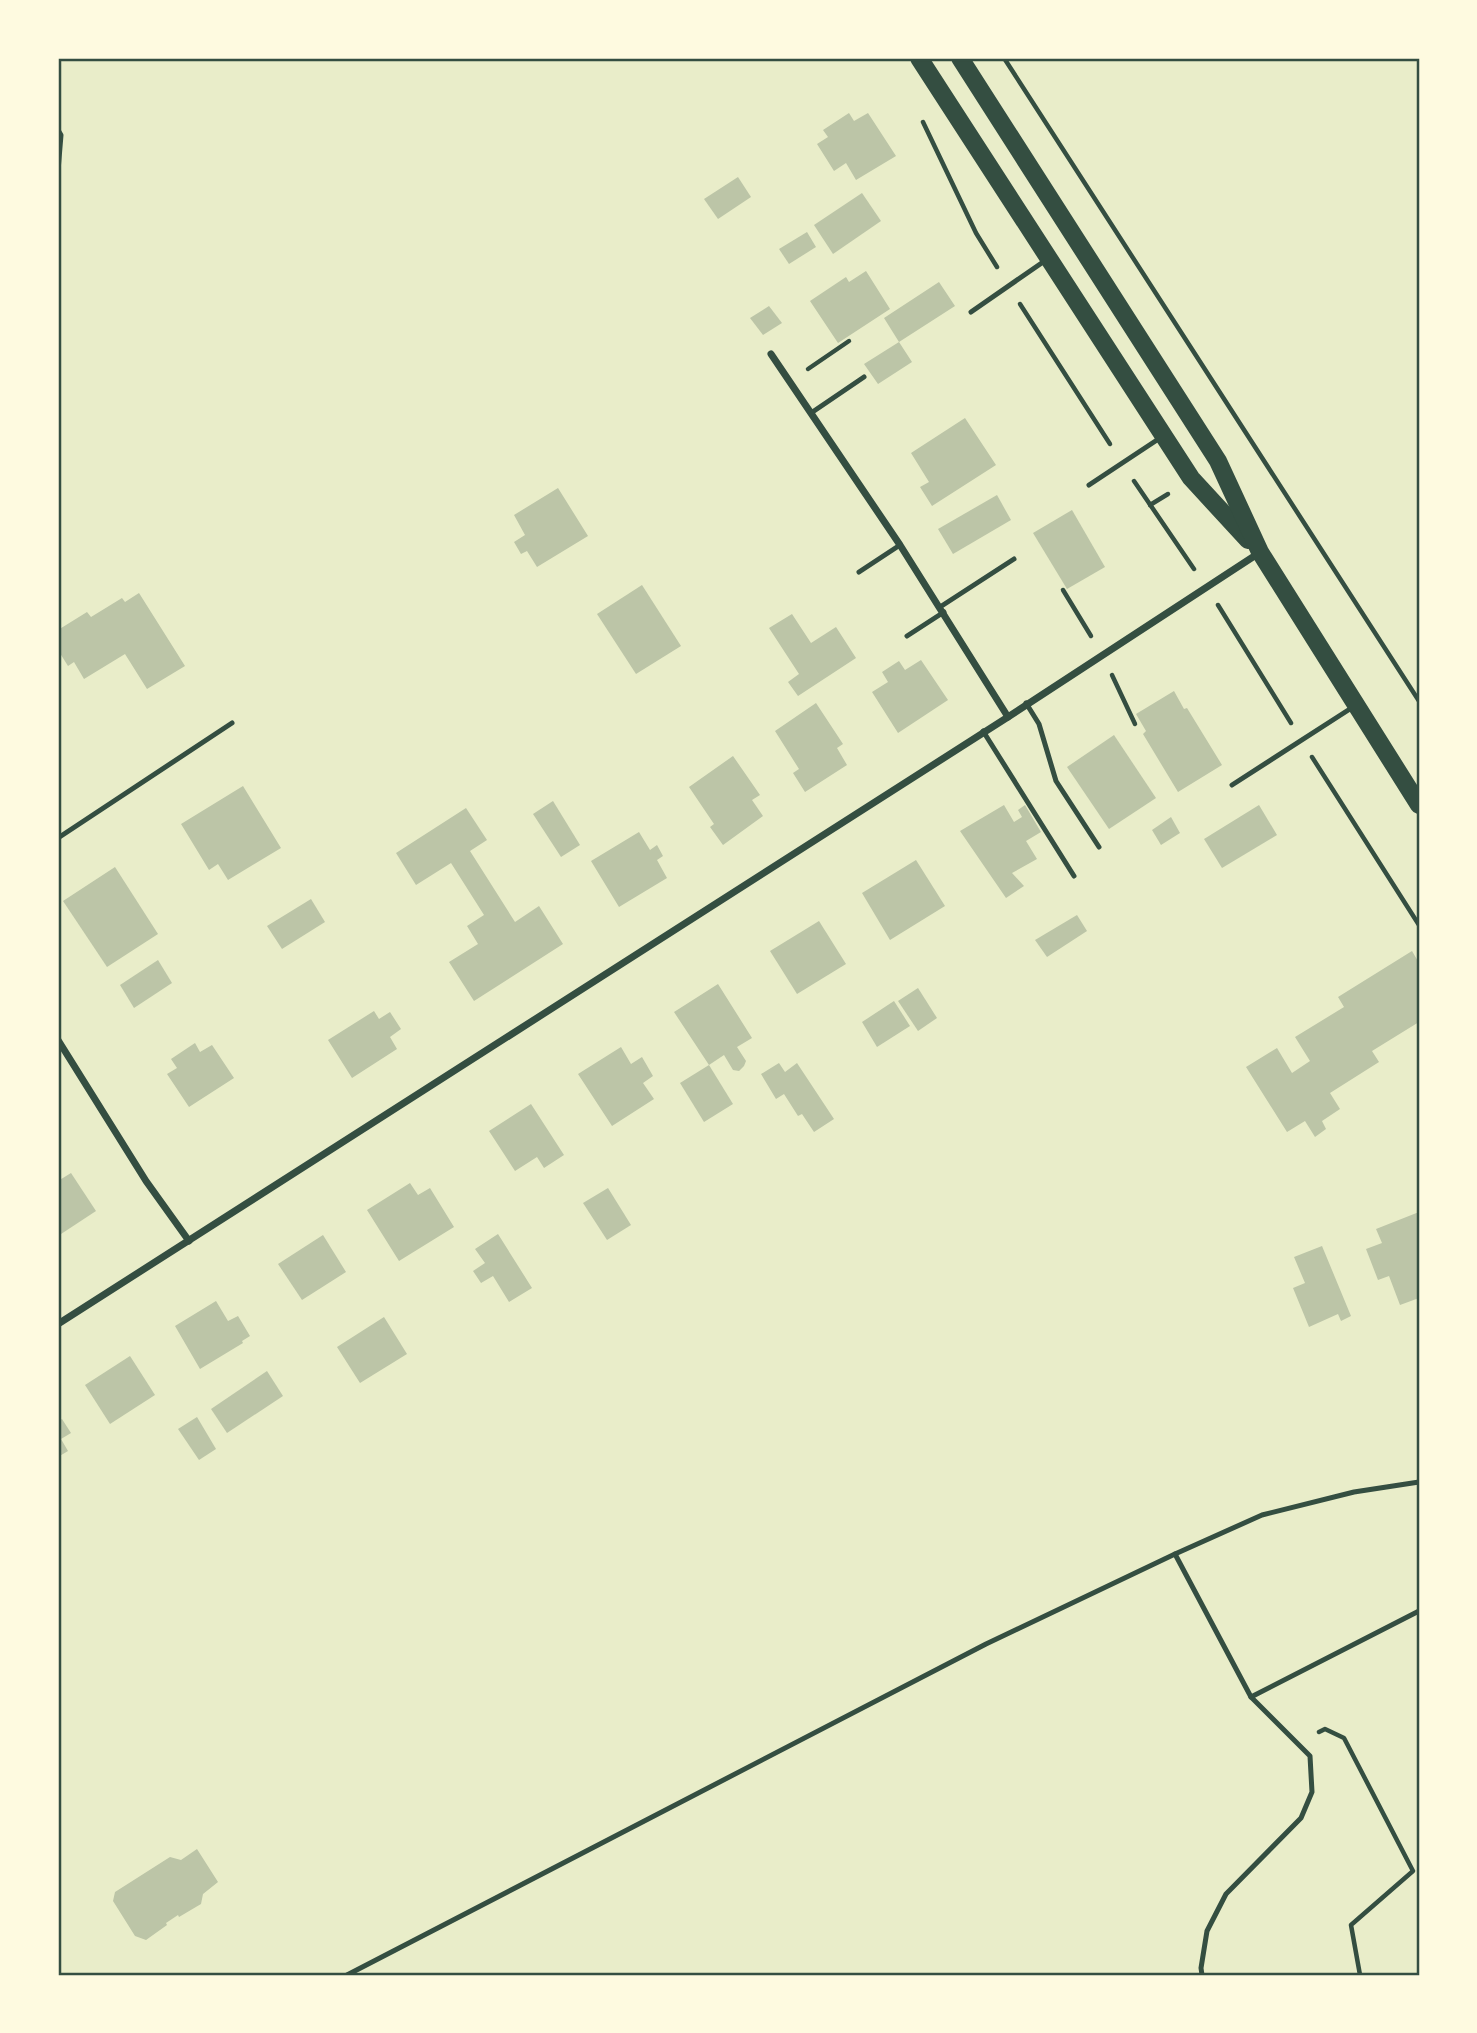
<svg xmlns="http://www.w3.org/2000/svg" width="1477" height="2033" viewBox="0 0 1477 2033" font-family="'Exo 2',sans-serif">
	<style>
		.building { fill: #bcc5a7 }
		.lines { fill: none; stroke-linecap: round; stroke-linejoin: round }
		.path { stroke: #344e41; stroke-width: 4.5 }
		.service { stroke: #344e41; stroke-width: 5 }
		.minor { stroke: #344e41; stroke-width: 7 }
		.primary { stroke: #344e41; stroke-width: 18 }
		.neatline { fill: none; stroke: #344e41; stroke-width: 2.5 }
	</style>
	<rect width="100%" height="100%" fill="#e9edc9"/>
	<g class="building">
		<path d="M 849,113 L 854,121 L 868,113 L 896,156 L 856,180 L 846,163 L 834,171 L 817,144 L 828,137 L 823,130 Z"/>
		<path d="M 738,177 L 751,197 L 718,219 L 704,199 Z"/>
		<path d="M 862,193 L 881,221 L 833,254 L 814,225 Z"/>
		<path d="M 807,232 L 816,247 L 789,264 L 779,249 Z"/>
		<path d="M 866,271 L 890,309 L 838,343 L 810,301 L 846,277 L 849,282 Z"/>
		<path d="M 939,282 L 955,306 L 899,342 L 912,362 L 878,384 L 864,364 L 899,342 L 884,318 Z"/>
		<path d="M 769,306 L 782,323 L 763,335 L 750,318 Z"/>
		<path d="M 965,418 L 996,465 L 932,506 L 920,487 L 929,482 L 911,453 Z"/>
		<path d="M 558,488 L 588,536 L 537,567 L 527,551 L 521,554 L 514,542 L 525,535 L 514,515 Z"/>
		<path d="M 997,495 L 1011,520 L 953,554 L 938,529 Z"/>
		<path d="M 1072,510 L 1105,567 L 1067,589 L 1033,533 Z"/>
		<path d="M 642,585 L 681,646 L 636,674 L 597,614 Z"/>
		<path d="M 139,593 L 185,666 L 147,689 L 125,654 L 84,679 L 74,662 L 68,666 L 58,650 L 58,630 L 87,612 L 91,617 L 122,598 L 125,602 Z"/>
		<path d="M 792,614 L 811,643 L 836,627 L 856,658 L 798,696 L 788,682 L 799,674 L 769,628 Z"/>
		<path d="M 921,660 L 948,700 L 898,733 L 872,692 L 888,682 L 882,672 L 899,661 L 905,670 Z"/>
		<path d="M 1174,691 L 1184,709 L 1187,708 L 1222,765 L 1178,792 L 1143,734 L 1146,731 L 1136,714 Z"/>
		<path d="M 816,703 L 843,744 L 837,748 L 847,765 L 805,792 L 793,773 L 799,769 L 775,731 Z"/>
		<path d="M 1114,735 L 1156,798 L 1109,829 L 1067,767 Z"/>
		<path d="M 733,756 L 760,795 L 752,800 L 763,816 L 723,845 L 710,827 L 714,824 L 689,787 Z"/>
		<path d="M 243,786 L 281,848 L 228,880 L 218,864 L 209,870 L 181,824 Z"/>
		<path d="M 553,801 L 580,845 L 561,857 L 533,814 Z"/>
		<path d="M 1004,805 L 1014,822 L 1022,817 L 1018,810 L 1025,805 L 1041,832 L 1026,841 L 1037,859 L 1012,873 L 1024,886 L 1006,898 L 960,831 Z"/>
		<path d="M 1259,805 L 1277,835 L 1222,868 L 1204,839 Z"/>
		<path d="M 466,808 L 487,840 L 470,851 L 515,922 L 539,906 L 563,944 L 474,1001 L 449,962 L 478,944 L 467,926 L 484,915 L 451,863 L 416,885 L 396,853 Z"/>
		<path d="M 1171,817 L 1180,833 L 1161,845 L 1152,830 Z"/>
		<path d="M 639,832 L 650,850 L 657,845 L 663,856 L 657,860 L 667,878 L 619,907 L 591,861 Z"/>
		<path d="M 916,860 L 945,906 L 890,940 L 862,893 Z"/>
		<path d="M 115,867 L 158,934 L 107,967 L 63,901 Z"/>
		<path d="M 311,899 L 325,922 L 282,949 L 267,926 Z"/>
		<path d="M 1077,915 L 1087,931 L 1047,957 L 1035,940 Z"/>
		<path d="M 819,921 L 846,964 L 797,994 L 770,951 Z"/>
		<path d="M 1412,951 L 1419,963 L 1419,1022 L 1372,1051 L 1379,1062 L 1330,1093 L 1340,1109 L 1322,1121 L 1326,1129 L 1315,1137 L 1305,1121 L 1287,1132 L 1246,1067 L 1277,1048 L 1292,1073 L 1310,1061 L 1295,1037 L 1344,1007 L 1338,997 Z"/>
		<path d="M 158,960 L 172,983 L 134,1008 L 120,985 Z"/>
		<path d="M 718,984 L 752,1038 L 737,1047 L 746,1061 L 744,1066 L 739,1071 L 733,1070 L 724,1055 L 709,1065 L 674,1012 Z"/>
		<path d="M 918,988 L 937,1018 L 918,1031 L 898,1001 Z"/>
		<path d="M 894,1001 L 910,1026 L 877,1047 L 862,1022 Z"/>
		<path d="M 374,1011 L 379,1019 L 390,1012 L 401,1029 L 390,1037 L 397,1049 L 352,1078 L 328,1040 Z"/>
		<path d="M 195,1043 L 200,1052 L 212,1045 L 234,1078 L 189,1107 L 167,1074 L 177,1068 L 171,1059 Z"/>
		<path d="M 621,1047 L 631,1064 L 642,1057 L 653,1076 L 643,1083 L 654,1099 L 612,1126 L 578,1074 Z"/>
		<path d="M 779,1063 L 785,1072 L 797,1063 L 834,1119 L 814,1132 L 802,1114 L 798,1116 L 784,1094 L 776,1099 L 761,1074 Z"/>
		<path d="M 709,1065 L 733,1104 L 704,1122 L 680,1083 Z"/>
		<path d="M 531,1104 L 564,1155 L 544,1168 L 537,1157 L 515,1171 L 489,1131 Z"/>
		<path d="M 71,1173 L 96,1211 L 58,1236 L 58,1181 Z"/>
		<path d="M 410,1183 L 418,1195 L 430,1188 L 454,1227 L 399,1261 L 367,1210 Z"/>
		<path d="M 608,1188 L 631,1225 L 607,1240 L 583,1203 Z"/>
		<path d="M 1419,1212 L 1419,1298 L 1400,1305 L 1389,1276 L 1378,1280 L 1366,1249 L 1382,1243 L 1376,1229 Z"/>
		<path d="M 498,1234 L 532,1288 L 509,1302 L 493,1276 L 481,1283 L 473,1271 L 485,1263 L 475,1249 Z"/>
		<path d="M 323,1235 L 346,1272 L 302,1300 L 278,1264 Z"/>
		<path d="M 1322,1246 L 1351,1316 L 1341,1321 L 1338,1314 L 1309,1327 L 1293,1288 L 1305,1283 L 1294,1257 Z"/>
		<path d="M 216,1301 L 228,1321 L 238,1316 L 250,1336 L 242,1341 L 243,1343 L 200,1369 L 175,1326 Z"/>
		<path d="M 384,1317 L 407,1354 L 360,1383 L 337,1347 Z"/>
		<path d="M 130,1356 L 155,1395 L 110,1424 L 85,1385 Z"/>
		<path d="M 267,1371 L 283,1396 L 227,1433 L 211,1409 Z"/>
		<path d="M 197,1417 L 216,1449 L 199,1460 L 178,1429 Z"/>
		<path d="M 62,1419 L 71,1433 L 61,1439 L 68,1451 L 58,1457 L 58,1421 Z"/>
		<path d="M 197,1849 L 218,1882 L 203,1894 L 201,1904 L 179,1917 L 178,1915 L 166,1923 L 167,1925 L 146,1940 L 135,1936 L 113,1901 L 115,1892 L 170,1857 L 181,1860 Z"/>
	</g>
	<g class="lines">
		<g class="path">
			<path d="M 1004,58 L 1419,701"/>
			<path d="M 923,122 L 976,233 L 997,267"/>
			<path d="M 1020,304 L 1110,444"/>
			<path d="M 808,369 L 849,341"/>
			<path d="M 1134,481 L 1194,569"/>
			<path d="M 1150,505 L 1168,494"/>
			<path d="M 1063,590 L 1091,636"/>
			<path d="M 1218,605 L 1291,723"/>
			<path d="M 1112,675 L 1135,724"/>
			<path d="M 1312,757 L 1419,925"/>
			<path d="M 1319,1732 L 1325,1729 L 1344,1738 L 1413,1871 L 1351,1925 L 1360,1975"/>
		</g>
		<g class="service">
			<path d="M 58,130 L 61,135 L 58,171"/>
			<path d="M 971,312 L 1046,260"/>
			<path d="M 811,413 L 864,377"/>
			<path d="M 1089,485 L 1160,438"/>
			<path d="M 859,572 L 900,545"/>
			<path d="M 940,607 L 1014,559"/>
			<path d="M 907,636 L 944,612"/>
			<path d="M 1026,703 L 1039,724 L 1056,781 L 1099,847"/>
			<path d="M 983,731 L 1074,876"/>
			<path d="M 1232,785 L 1353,707"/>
			<path d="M 58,838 L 232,723"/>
			<path d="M 1175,1554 L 1251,1697 L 1310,1756 L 1312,1792 L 1301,1818 L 1226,1894 L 1207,1931 L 1201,1968 L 1202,1975"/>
			<path d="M 1251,1697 L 1419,1611"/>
			<path d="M 347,1975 L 986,1644 L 1175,1554 L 1262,1515 L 1354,1492 L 1419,1482"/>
		</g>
		<g class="minor">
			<path d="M 771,354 L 900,545 L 1008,717"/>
			<path d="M 58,1040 L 146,1181 L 189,1241"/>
			<path d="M 58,1324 L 1008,717 L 1259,553"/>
		</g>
		<g class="primary">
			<path d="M 919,58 L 1191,478 L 1248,540"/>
			<path d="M 960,58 L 1218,461 L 1260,552 L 1419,805"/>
		</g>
	</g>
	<rect width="1477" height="2033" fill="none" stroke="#fefae0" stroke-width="119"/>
	<rect x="60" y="60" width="1358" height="1914" class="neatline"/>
</svg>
